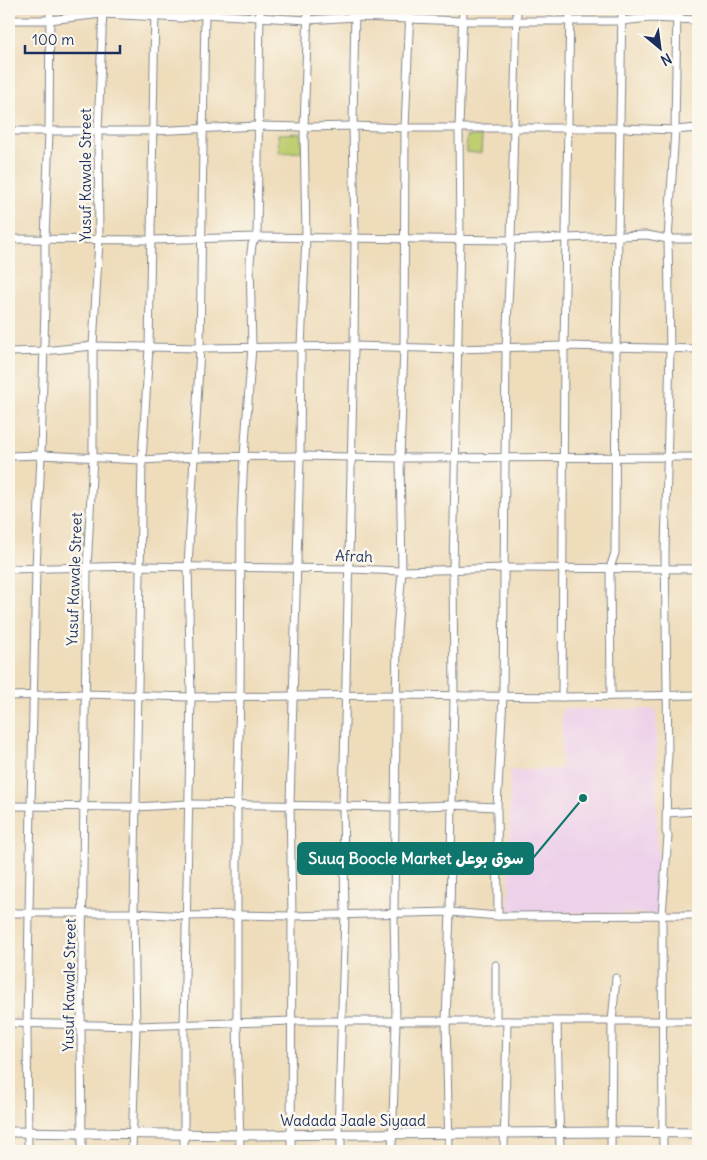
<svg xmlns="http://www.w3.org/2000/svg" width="707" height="1160" viewBox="0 0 707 1160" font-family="Delius,'Playpen Sans Arabic',sans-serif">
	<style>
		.built { fill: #edd0e9 }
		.green { fill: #bfce71; stroke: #6d7e68 }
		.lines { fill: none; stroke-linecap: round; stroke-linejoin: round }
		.minor-casing { stroke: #84868c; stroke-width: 9 }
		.major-casing { stroke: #84868c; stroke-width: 11 }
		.minor { stroke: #fff; stroke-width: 7 }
		.major { stroke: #fff; stroke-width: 9 }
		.labels { text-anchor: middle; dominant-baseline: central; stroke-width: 5; stroke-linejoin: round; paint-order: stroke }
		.street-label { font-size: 15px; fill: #1b2f5e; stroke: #fbf7ec }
		.leader { fill: none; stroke: #0f766e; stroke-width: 2 }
		.callout-dot { fill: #0f766e; stroke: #fbf7ec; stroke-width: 2 }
		.callout { fill: #0f766e; stroke: #0f766e; stroke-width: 2 }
		.callout-label { font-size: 16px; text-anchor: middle; font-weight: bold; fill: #fff }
	</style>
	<rect width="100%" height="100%" fill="#fbf7ec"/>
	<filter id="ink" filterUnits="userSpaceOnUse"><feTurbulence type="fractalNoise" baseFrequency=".02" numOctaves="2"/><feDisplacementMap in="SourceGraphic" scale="10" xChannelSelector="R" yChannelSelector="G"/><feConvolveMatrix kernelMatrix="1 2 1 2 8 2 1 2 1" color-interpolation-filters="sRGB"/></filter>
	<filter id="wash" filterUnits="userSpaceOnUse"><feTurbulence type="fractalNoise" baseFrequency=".0096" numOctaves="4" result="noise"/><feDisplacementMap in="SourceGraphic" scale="20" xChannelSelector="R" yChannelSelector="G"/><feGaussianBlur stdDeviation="1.12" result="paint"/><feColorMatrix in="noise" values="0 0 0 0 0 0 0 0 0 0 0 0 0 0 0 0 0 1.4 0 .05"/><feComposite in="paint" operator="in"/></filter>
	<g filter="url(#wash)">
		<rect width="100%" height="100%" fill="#eedcba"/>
		<path class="built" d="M 562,709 L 656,709 L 657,826 L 660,914 L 509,912 L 510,770 L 561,769 Z"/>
		<g class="green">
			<path d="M 301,133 L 302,152 L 279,153 L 278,134 Z"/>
			<path d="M 467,136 L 482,136 L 481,153 L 466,152 Z"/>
		</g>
	</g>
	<g filter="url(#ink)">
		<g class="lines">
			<defs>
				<g id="minor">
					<path d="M 9,20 L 49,20 L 102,14 L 181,18 L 205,14 L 308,20 L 355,17 L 463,21 L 621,21 L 650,18 L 698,20"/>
					<path d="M 9,131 L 152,131 L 257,126 L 304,127 L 353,126 L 405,128 L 620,128 L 675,130 L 698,128"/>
					<path d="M 9,239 L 151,240 L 257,237 L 511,240 L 647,235 L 668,239 L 698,239"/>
					<path d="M 9,352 L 43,351 L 93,346 L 200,348 L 354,346 L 457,349 L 564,346 L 698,349"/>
					<path d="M 9,456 L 41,455 L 142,460 L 195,457 L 300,456 L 400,458 L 698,457"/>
					<path d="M 9,569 L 139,566 L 350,569 L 402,571 L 505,568 L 698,569"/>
					<path d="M 9,696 L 85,694 L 191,697 L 397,695 L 562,697 L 698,695"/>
					<path d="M 611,696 L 610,568 L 615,553 L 616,348 L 622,9"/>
					<path d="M 562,697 L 564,346 L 570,9"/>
					<path d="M 9,806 L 136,807 L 189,804 L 396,807 L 451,805 L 497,807"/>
					<path d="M 667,813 L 698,811"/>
					<path d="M 9,913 L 134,913 L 186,916 L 238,915 L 292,916 L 450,912 L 498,916 L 698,915"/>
					<path d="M 498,916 L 497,807 L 503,696 L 506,349 L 511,240 L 517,9"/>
					<path d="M 496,965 L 496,1021"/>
					<path d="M 557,1022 L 560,1151"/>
					<path d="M 9,1023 L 136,1026 L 292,1021 L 698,1021"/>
					<path d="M 28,1151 L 27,1023 L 31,806 L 36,569 L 41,455 L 45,306 L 45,240 L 49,131 L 50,9"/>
					<path d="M 82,1151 L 81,1025 L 87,568 L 93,457 L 93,346 L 99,239 L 98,131 L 103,9"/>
					<path d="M 132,1151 L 136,1026 L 134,913 L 142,460 L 149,348 L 155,9"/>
					<path d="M 184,1151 L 184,1026 L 191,697 L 188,567 L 200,348 L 205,9"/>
					<path d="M 240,1151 L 237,1023 L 237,805 L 240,696 L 241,521 L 244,456 L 252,347 L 250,262 L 252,244 L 257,237 L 260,9"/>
					<path d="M 291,1151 L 292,916 L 290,804 L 300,456 L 301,346 L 306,237 L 304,127 L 308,9"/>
					<path d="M 341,1151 L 341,1135 L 338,1133 L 345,915 L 343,806 L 354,346 L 355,238 L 353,126 L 355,9"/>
					<path d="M 392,1151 L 396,1021 L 394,914 L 397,631 L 402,571 L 400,458 L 404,347 L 405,128 L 410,9"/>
					<path d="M 449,1151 L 446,1021 L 450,912 L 454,696 L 453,569 L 460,239 L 459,128 L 463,9"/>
					<path d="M 504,1151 L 507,1021"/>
					<path d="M 611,1151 L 612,1022 L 616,978"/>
					<path d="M 663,1151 L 662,915 L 668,836 L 666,832 L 667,768 L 668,756 L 665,553 L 670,349 L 668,239 L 675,130 L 677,9"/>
				</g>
				<path id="major" d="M 9,1132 L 241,1135 L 611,1132 L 698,1133"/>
			</defs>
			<use href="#minor" class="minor-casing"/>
			<use href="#major" class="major-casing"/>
			<use href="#minor" class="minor"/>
			<use href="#major" class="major"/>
		</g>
	</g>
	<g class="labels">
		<g class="street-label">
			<text transform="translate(85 175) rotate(-90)">Yusuf Kawale Street</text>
			<text transform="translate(354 556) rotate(2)">Afrah</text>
			<text transform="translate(74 579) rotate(-88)">Yusuf Kawale Street</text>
			<text transform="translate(69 985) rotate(-89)">Yusuf Kawale Street</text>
			<text x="353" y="1120">Wadada Jaale Siyaad</text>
		</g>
	</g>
	<path class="leader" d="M583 798L533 858"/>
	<circle class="callout-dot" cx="583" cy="798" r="5"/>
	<rect class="callout" x="298" y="843" width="235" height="31" rx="5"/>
	<g class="callout-label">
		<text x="416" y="864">Suuq Boocle Market سوق بوعل</text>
	</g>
	<rect width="707" height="1160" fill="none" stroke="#fbf7ec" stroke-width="30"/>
	<g transform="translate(660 48) rotate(151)" stroke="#fbf7ec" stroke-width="4" paint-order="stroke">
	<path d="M0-4L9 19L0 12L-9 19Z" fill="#1b2f5e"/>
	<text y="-8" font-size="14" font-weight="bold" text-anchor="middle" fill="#1b2f5e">N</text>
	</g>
	<path d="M25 45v8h95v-8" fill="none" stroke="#1b2f5e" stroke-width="2.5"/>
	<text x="32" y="45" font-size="15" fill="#1b2f5e" stroke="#fbf7ec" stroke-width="4" paint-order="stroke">100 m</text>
</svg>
